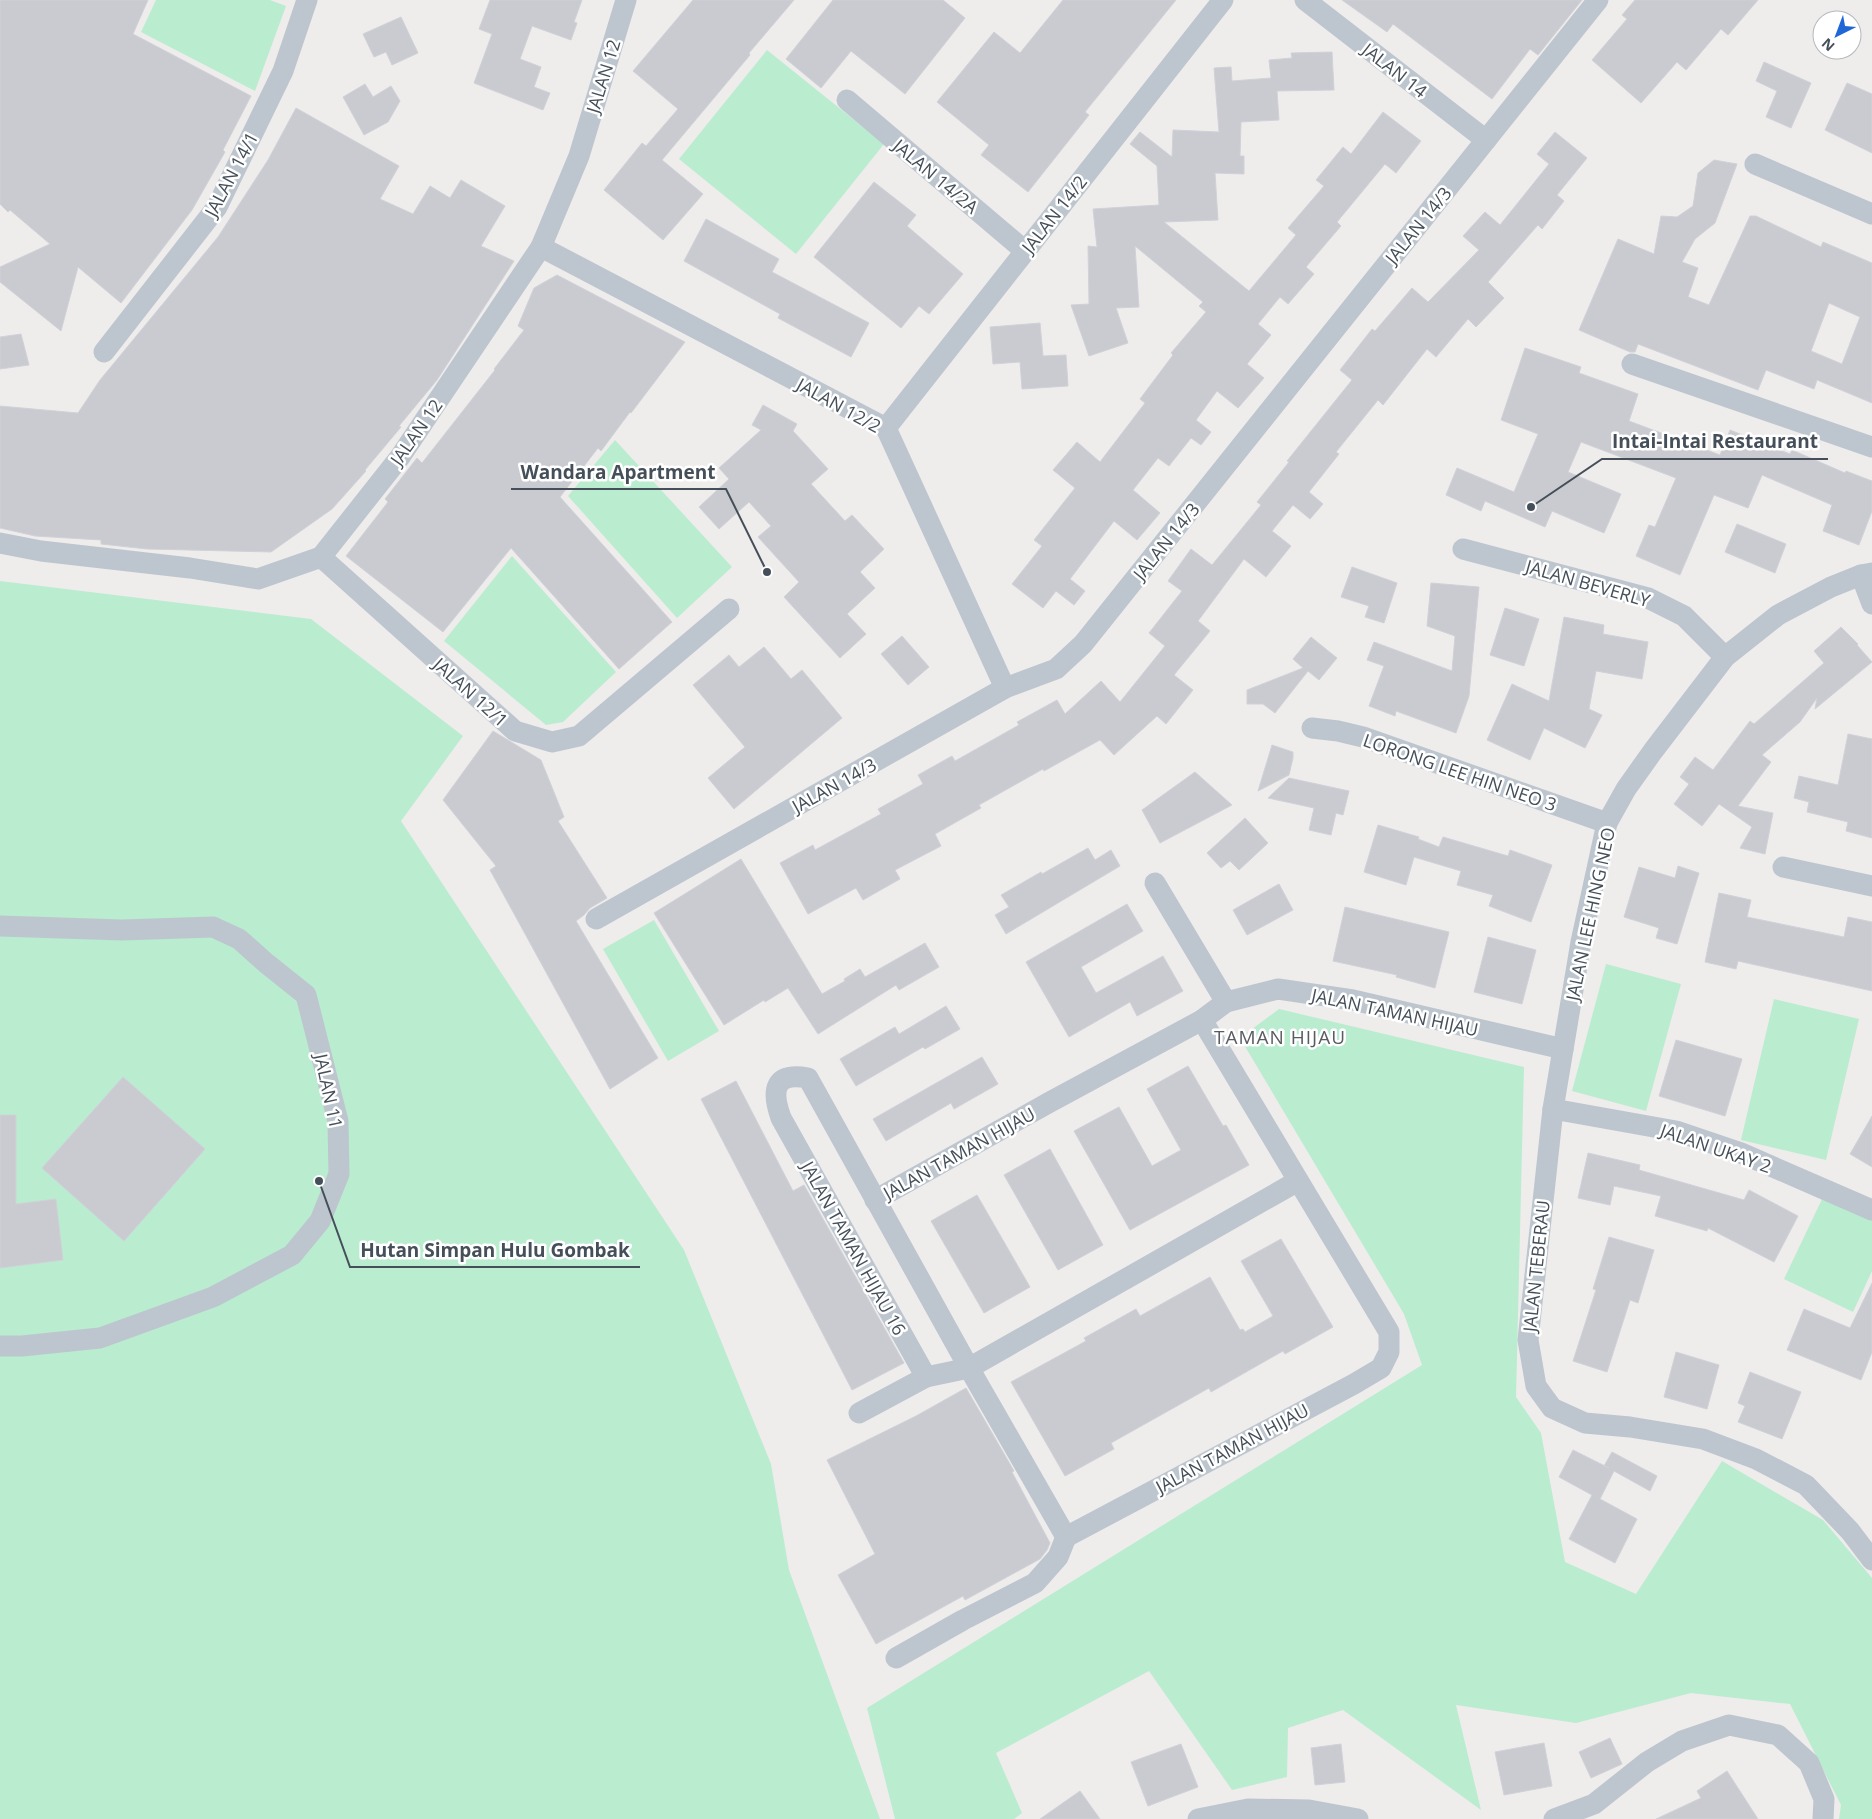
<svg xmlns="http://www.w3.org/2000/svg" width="1872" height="1819" viewBox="0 0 1872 1819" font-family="'Open Sans',sans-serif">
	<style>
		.green { fill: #baecd0 }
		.building { fill: #c9cbd1; stroke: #d0d2d8; fill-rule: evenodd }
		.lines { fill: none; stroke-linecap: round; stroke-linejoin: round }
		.street { stroke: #bdc6ce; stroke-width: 21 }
		.labels { text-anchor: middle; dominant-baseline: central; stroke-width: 5; stroke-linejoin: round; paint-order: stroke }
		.street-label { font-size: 18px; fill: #454f59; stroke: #fff }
		.neighbourhood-label { font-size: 19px; letter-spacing: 1px; fill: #595c61; stroke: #fff }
		.leader { fill: none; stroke: #454f59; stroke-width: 2 }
		.callout-dot { fill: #454f59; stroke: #fff; stroke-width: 2 }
		.callout-label { font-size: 19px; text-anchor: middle; font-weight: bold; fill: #454f59; stroke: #fff; stroke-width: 5; stroke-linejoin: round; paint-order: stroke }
	</style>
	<rect width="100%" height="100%" fill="#efecec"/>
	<g class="green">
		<path d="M 156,0 L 270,0 L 286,6 L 255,91 L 141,32 Z"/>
		<path d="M 767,50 L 884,144 L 796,254 L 679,159 Z"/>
		<path d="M 615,440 L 732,567 L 677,618 L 568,496 Z"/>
		<path d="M 512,556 L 616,672 L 563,722 L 546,725 L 444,641 Z"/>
		<path d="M 0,581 L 311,619 L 463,736 L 401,821 L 684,1250 L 771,1464 L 789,1570 L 880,1819 L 0,1819 Z"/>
		<path d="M 654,920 L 719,1031 L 668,1061 L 603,949 Z"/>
		<path d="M 1606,964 L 1681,984 L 1646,1111 L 1572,1091 Z"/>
		<path d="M 1774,999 L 1859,1019 L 1826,1160 L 1741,1140 Z"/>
		<path d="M 1279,1009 L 1524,1067 L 1516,1397 L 1541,1433 L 1565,1562 L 1636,1594 L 1722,1461 L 1823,1520 L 1872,1578 L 1872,1819 L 1839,1819 L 1841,1805 L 1790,1704 L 1691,1693 L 1576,1723 L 1456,1705 L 1481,1810 L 1343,1710 L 1288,1728 L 1287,1777 L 1232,1790 L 1149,1671 L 996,1753 L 1022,1813 L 1014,1819 L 895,1819 L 867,1708 L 1422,1365 L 1404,1314 L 1240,1038 Z"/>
		<path d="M 1823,1197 L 1872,1220 L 1872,1271 L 1853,1312 L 1784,1279 Z"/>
	</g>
	<g class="building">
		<path d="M 0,0 L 148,0 L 133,34 L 251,96 L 223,150 L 225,152 L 192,210 L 121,303 L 78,267 L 61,331 L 0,282 L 0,267 L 50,244 L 10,210 L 8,212 L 0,204 Z"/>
		<path d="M 490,0 L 582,0 L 574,22 L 577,23 L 571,40 L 532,26 L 520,59 L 541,67 L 534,87 L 550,93 L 543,110 L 474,83 L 492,34 L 479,29 Z"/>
		<path d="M 693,0 L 794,0 L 749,53 L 750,55 L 662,160 L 703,194 L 663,240 L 604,190 L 642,143 L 646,146 L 678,109 L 633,71 Z"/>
		<path d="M 833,0 L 943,0 L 965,18 L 905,94 L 851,51 L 821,88 L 786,59 Z"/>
		<path d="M 1063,0 L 1176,0 L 1085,112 L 1089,115 L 1028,192 L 981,155 L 989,145 L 937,102 L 994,32 L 1020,53 Z"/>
		<path d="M 1342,0 L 1582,0 L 1538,55 L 1530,49 L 1492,99 L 1393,24 L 1387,32 Z"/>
		<path d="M 1635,0 L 1758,0 L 1728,35 L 1721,29 L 1686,70 L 1677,62 L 1641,103 L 1592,60 L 1627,19 L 1622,15 Z"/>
		<path d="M 401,17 L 418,53 L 392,65 L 386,52 L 374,57 L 363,34 Z"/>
		<path d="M 1332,52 L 1334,90 L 1277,91 L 1279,120 L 1241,122 L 1240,156 L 1244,156 L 1244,174 L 1215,173 L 1218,220 L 1164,222 L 1249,291 L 1296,235 L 1288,228 L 1324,186 L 1316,180 L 1343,147 L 1351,154 L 1383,112 L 1421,141 L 1396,173 L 1385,164 L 1337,222 L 1341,226 L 1306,267 L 1314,274 L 1288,304 L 1280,297 L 1258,324 L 1271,335 L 1247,364 L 1264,378 L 1238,408 L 1217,391 L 1196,420 L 1211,432 L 1201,445 L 1191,438 L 1169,466 L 1158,458 L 1133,490 L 1160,513 L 1137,540 L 1114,521 L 1070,579 L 1085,591 L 1074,605 L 1056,591 L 1043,608 L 1012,584 L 1042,546 L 1034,540 L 1075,488 L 1053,470 L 1077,442 L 1100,462 L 1145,403 L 1140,399 L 1173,355 L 1171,353 L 1206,312 L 1199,306 L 1203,302 L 1135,246 L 1139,307 L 1116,308 L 1128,343 L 1089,356 L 1071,305 L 1089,304 L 1088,246 L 1097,247 L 1093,209 L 1159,205 L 1157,166 L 1130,144 L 1140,132 L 1172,157 L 1173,130 L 1219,132 L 1214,68 L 1231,67 L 1232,81 L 1271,78 L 1269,60 L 1292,58 L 1291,53 Z"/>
		<path d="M 1764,62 L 1811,83 L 1791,128 L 1766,117 L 1777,91 L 1756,81 Z"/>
		<path d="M 1847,83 L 1872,94 L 1872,153 L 1825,130 Z"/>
		<path d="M 365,84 L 373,97 L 391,86 L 400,101 L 388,122 L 364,135 L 343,97 Z"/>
		<path d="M 296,108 L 399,166 L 380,199 L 413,214 L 430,186 L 450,198 L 461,180 L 505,206 L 481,246 L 514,261 L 437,380 L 399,426 L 401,427 L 365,470 L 366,471 L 332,509 L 271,552 L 147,549 L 101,544 L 101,540 L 35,536 L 0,528 L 0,406 L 78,413 L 100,380 L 218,237 L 268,160 Z"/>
		<path d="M 1555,132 L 1587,158 L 1557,195 L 1564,201 L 1542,229 L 1538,225 L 1488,282 L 1504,298 L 1476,327 L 1468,319 L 1436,357 L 1427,349 L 1383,405 L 1378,400 L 1336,452 L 1339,454 L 1309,492 L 1323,504 L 1310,519 L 1293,505 L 1272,531 L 1291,546 L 1266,577 L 1244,559 L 1198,621 L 1210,631 L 1174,675 L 1193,690 L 1166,724 L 1157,716 L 1114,755 L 1100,740 L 1044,771 L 1043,769 L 979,805 L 981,808 L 935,834 L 941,846 L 895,870 L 900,879 L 863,900 L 856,888 L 808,914 L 780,863 L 813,845 L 815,850 L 881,814 L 878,809 L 923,784 L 918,775 L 952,756 L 955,761 L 1019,725 L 1017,722 L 1057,700 L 1065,714 L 1101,681 L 1120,702 L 1165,646 L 1149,633 L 1182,591 L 1168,581 L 1191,549 L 1212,565 L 1261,505 L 1257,502 L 1289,462 L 1287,461 L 1352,380 L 1340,370 L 1372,329 L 1375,331 L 1412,288 L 1428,302 L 1479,250 L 1463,236 L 1485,212 L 1500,225 L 1549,164 L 1537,154 Z"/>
		<path d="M 1714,160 L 1737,164 L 1715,223 L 1695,239 L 1682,262 L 1698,268 L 1688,297 L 1709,305 L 1750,216 L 1756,216 L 1821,247 L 1823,242 L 1872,263 L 1872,403 L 1817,380 L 1814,389 L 1766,370 L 1758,390 L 1638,344 L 1635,352 L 1630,352 L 1579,330 L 1618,239 L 1654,254 L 1661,216 L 1677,217 L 1693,206 L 1698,173 ZM 1829,303 L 1860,317 L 1842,364 L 1811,351 Z"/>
		<path d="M 874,182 L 916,215 L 907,226 L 963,274 L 929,314 L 919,306 L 901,328 L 814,257 Z"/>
		<path d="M 706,219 L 779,259 L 772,272 L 869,323 L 851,357 L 778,318 L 780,314 L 684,261 Z"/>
		<path d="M 557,275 L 685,342 L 631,413 L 630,412 L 601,451 L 598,448 L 560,497 L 672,622 L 619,669 L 511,548 L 443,632 L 346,556 L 388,502 L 385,499 L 417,458 L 422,463 L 495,370 L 494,369 L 524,330 L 518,326 L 534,288 Z"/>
		<path d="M 1040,323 L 1043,356 L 1066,355 L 1068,386 L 1022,389 L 1020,362 L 993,364 L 990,327 Z"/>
		<path d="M 21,334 L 29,365 L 0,369 L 0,337 Z"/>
		<path d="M 1525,348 L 1581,367 L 1579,373 L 1638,394 L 1629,421 L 1720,455 L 1730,430 L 1790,454 L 1792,450 L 1845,473 L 1846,471 L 1872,481 L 1872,511 L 1859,545 L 1823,531 L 1832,505 L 1762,475 L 1748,508 L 1714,495 L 1680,575 L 1636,556 L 1649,525 L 1655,527 L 1676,478 L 1581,442 L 1568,472 L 1621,494 L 1604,533 L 1552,511 L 1545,527 L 1485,501 L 1481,511 L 1446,495 L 1457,468 L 1514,492 L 1538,434 L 1501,420 Z"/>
		<path d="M 763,405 L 797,424 L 793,431 L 828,469 L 811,484 L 845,521 L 852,515 L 884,549 L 860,572 L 875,588 L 847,614 L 866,634 L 840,658 L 784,597 L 799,582 L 758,537 L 771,526 L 749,502 L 719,529 L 699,507 L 729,479 L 719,468 L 761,430 L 752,425 Z"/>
		<path d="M 1737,524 L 1786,544 L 1775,573 L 1725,552 Z"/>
		<path d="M 1352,567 L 1397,583 L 1384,623 L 1365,617 L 1369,606 L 1341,597 Z"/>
		<path d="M 1431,583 L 1479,587 L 1469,696 L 1456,733 L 1396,711 L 1395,716 L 1369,706 L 1384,666 L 1367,660 L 1374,642 L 1452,671 L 1455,636 L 1427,626 Z"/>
		<path d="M 1505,608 L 1539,619 L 1524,666 L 1490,655 Z"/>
		<path d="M 1564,617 L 1604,625 L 1603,634 L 1648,642 L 1642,679 L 1596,671 L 1589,709 L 1602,715 L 1585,748 L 1544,728 L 1530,760 L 1487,740 L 1512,684 L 1549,701 Z"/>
		<path d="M 1841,627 L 1858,644 L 1857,645 L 1872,662 L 1815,709 L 1817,698 L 1800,722 L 1762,755 L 1771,762 L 1738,806 L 1773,813 L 1765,854 L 1740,848 L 1752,827 L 1719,804 L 1702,826 L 1674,804 L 1689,784 L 1680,777 L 1695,757 L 1713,770 L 1750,721 L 1754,724 L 1824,663 L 1814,651 Z"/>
		<path d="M 902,636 L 929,667 L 908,685 L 881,654 Z"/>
		<path d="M 1311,637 L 1337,658 L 1319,680 L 1308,671 L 1275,713 L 1263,704 L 1247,704 L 1247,690 L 1303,668 L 1293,659 Z"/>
		<path d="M 764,647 L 791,679 L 802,670 L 842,718 L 734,809 L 708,778 L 745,747 L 693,685 L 729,655 L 739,667 Z"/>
		<path d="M 493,731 L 541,760 L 564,817 L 558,821 L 607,898 L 590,908 L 584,915 L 576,921 L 658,1058 L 610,1089 L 490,870 L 496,866 L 443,800 Z"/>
		<path d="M 1848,734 L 1872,739 L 1872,838 L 1846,831 L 1848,822 L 1807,812 L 1809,802 L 1794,798 L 1799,776 L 1838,785 Z"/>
		<path d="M 1272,745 L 1293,752 L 1293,758 L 1289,775 L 1258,791 Z"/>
		<path d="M 1195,772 L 1232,805 L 1160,843 L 1142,810 Z"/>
		<path d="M 1289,778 L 1349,791 L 1343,815 L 1336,813 L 1331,835 L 1309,830 L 1314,808 L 1268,798 Z"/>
		<path d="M 1245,818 L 1268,843 L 1239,870 L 1230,861 L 1221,868 L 1207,853 Z"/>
		<path d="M 1378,825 L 1419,837 L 1418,839 L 1439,847 L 1443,837 L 1508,856 L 1510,850 L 1552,865 L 1531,922 L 1489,906 L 1493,895 L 1457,885 L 1461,871 L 1414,857 L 1406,885 L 1364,872 Z"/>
		<path d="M 1088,848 L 1095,860 L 1111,850 L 1120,866 L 1006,934 L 995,915 L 1009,907 L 1001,895 L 1041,872 L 1042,874 Z"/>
		<path d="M 741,859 L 822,994 L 845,981 L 844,979 L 860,969 L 865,977 L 925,943 L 939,967 L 899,990 L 896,985 L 818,1034 L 788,988 L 765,1002 L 764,1000 L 724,1025 L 654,913 Z"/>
		<path d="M 1678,866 L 1699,873 L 1677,944 L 1656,938 L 1659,928 L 1624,917 L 1639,867 L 1675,878 Z"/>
		<path d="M 1279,884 L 1293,910 L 1247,935 L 1233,910 Z"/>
		<path d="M 1719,893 L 1751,900 L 1747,917 L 1844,937 L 1848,917 L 1872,922 L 1872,991 L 1738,961 L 1736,969 L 1705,962 Z"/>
		<path d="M 1127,904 L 1143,931 L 1081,967 L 1096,993 L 1163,956 L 1183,991 L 1137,1016 L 1130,1002 L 1069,1037 L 1026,962 Z"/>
		<path d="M 1345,907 L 1449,932 L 1435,988 L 1396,977 L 1397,975 L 1333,961 Z"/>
		<path d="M 1488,937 L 1536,950 L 1522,1004 L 1474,992 Z"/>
		<path d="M 946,1006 L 960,1029 L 925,1049 L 923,1047 L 856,1086 L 840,1059 L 895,1027 L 899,1034 Z"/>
		<path d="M 1676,1040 L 1742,1059 L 1725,1116 L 1659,1096 Z"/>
		<path d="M 982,1057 L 998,1084 L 954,1109 L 951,1103 L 886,1141 L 873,1119 Z"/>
		<path d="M 1188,1066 L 1223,1126 L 1226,1125 L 1249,1165 L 1130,1230 L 1074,1131 L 1119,1107 L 1152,1166 L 1181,1150 L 1147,1089 Z"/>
		<path d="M 123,1077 L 205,1149 L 124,1241 L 42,1168 Z"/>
		<path d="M 736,1081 L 793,1191 L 804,1185 L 904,1363 L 852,1390 L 701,1099 Z"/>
		<path d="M 0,1115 L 16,1115 L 16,1204 L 56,1199 L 63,1260 L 0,1268 Z"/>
		<path d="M 1872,1116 L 1872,1167 L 1850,1154 Z"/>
		<path d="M 1050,1149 L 1103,1245 L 1058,1270 L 1004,1175 Z"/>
		<path d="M 1588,1153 L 1640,1165 L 1639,1170 L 1744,1200 L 1749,1190 L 1798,1216 L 1774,1262 L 1708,1228 L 1707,1231 L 1655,1216 L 1661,1196 L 1614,1186 L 1610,1205 L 1578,1198 Z"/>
		<path d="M 977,1195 L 1030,1287 L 984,1313 L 931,1221 Z"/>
		<path d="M 1609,1237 L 1654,1250 L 1638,1303 L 1630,1300 L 1607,1372 L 1573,1361 L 1596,1290 L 1593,1289 Z"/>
		<path d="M 1281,1239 L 1333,1327 L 1285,1354 L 1283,1351 L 1211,1392 L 1209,1388 L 1111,1443 L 1114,1449 L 1065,1476 L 1011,1382 L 1086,1341 L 1084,1338 L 1136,1309 L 1140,1316 L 1210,1277 L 1240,1330 L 1243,1329 L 1245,1332 L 1273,1316 L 1241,1261 Z"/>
		<path d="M 1872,1283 L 1872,1352 L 1861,1380 L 1787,1350 L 1804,1309 L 1850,1328 Z"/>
		<path d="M 1676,1352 L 1719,1365 L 1707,1409 L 1664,1397 Z"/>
		<path d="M 1750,1372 L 1801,1392 L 1782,1439 L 1738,1422 L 1745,1406 L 1738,1403 Z"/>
		<path d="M 966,1388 L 1014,1471 L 1012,1472 L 1050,1543 L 1047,1550 L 1040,1559 L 965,1600 L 963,1596 L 876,1644 L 838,1575 L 875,1554 L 827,1460 L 916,1416 Z"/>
		<path d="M 1573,1450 L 1609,1468 L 1604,1466 L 1612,1452 L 1657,1476 L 1650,1491 L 1614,1471 L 1600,1499 L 1637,1519 L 1615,1563 L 1569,1539 L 1592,1495 L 1559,1477 Z"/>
		<path d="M 1610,1738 L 1622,1764 L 1591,1778 L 1579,1752 Z"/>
		<path d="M 1544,1743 L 1552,1786 L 1504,1795 L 1495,1752 Z"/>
		<path d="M 1181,1744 L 1198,1787 L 1148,1806 L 1131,1762 Z"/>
		<path d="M 1341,1744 L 1345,1782 L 1315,1785 L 1311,1748 Z"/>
		<path d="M 1727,1771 L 1758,1819 L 1656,1819 L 1701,1798 L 1697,1791 Z"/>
		<path d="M 1080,1791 L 1100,1819 L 1040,1819 Z"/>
	</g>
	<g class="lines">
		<g class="street">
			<path d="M 1305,0 L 1486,140"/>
			<path d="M 847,100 L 1025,251"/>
			<path d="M 1755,164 L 1872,214"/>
			<path d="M 541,247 L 886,428 L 1005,688"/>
			<path d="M 104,352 L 217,207 L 283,71 L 307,0"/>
			<path d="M 1632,364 L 1872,447"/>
			<path d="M 886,428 L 1223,0"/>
			<path d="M 0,543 L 41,551 L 190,568 L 258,579 L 321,557 L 400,457 L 541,247 L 579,156 L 626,0"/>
			<path d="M 1463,549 L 1648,598 L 1684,616 L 1725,657"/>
			<path d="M 321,557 L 515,731 L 552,742 L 579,736 L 729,609"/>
			<path d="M 1872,573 L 1861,575 L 1831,587 L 1778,615 L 1725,657 L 1653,751 L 1626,789 L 1607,823 L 1581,942 L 1553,1109 L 1528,1340 L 1536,1386 L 1552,1408 L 1585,1423 L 1630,1427 L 1703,1439 L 1756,1459 L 1806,1485 L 1850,1531 L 1872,1560"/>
			<path d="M 1861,575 L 1872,604"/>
			<path d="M 1312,728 L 1338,731 L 1363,737 L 1607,823"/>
			<path d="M 1783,867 L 1872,886"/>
			<path d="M 1155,883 L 1226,1002"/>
			<path d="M 596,919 L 1005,688 L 1056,669 L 1083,644 L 1598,0"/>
			<path d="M 0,926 L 122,930 L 213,927 L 239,939 L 266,963 L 306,995 L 338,1121 L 339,1174 L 320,1221 L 292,1255 L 213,1297 L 100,1338 L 22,1346 L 0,1346"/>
			<path d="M 1553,1109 L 1676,1131 L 1741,1153 L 1872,1210"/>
			<path d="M 875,1200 L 1050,1102 L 1202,1020 L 1226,1002 L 1278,989 L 1353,1000 L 1563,1049"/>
			<path d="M 926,1377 L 781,1118 C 771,1090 774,1072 808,1078 L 969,1368 L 1066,1537"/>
			<path d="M 859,1413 L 926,1377 L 969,1368 L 1298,1181"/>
			<path d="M 1066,1537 L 1354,1384 L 1381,1368 L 1389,1352 L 1389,1332 L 1202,1020"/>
			<path d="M 896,1658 L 963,1620 L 1035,1583 L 1058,1557 L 1066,1537"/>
			<path d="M 1198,1819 L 1248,1809 L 1309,1810 L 1358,1819"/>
			<path d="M 1554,1819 L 1594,1804 L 1647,1762 L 1682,1741 L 1729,1725 L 1778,1735 L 1809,1763 L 1824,1799 L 1823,1819"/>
		</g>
	</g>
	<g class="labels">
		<g class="street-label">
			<text transform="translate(1395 70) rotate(38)">JALAN 14</text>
			<text transform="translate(603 76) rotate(-73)">JALAN 12</text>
			<text transform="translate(231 174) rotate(-62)">JALAN 14/1</text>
			<text transform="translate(936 176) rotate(40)">JALAN 14/2A</text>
			<text transform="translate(1054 214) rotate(-52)">JALAN 14/2</text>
			<text transform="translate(1418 225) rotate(-51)">JALAN 14/3</text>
			<text transform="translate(839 405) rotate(29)">JALAN 12/2</text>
			<text transform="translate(416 432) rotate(-55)">JALAN 12</text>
			<text transform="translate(1166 541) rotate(-51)">JALAN 14/3</text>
			<text transform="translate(1588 583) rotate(16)">JALAN BEVERLY</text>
			<text transform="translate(471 692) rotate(42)">JALAN 12/1</text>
			<text transform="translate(1460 772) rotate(19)">LORONG LEE HIN NEO 3</text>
			<text transform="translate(834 785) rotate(-29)">JALAN 14/3</text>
			<text transform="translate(1590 914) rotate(-78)">JALAN LEE HING NEO</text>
			<text transform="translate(1395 1012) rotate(12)">JALAN TAMAN HIJAU</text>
			<text transform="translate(329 1091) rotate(78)">JALAN 11</text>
			<text transform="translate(1716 1148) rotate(19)">JALAN UKAY 2</text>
			<text transform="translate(959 1153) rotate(-29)">JALAN TAMAN HIJAU</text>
			<text transform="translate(854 1248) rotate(61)">JALAN TAMAN HIJAU 16</text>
			<text transform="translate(1536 1266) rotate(-84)">JALAN TEBERAU</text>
			<text transform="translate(1232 1448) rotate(-28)">JALAN TAMAN HIJAU</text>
		</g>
		<g class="neighbourhood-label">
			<text x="1280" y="1037">TAMAN HIJAU</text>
		</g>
	</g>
	<path class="leader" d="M1531 507L1602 459H1828M767 572L726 489H511M319 1181L350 1267H640"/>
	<g class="callout-dot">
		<circle cx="1531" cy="507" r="5"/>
		<circle cx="767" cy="572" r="5"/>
		<circle cx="319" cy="1181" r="5"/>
	</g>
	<g class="callout-label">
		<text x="1715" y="448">Intai-Intai Restaurant</text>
		<text x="618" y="479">Wandara Apartment</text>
		<text x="495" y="1257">Hutan Simpan Hulu Gombak</text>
	</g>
	<g transform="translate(1837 35) rotate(222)"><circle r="24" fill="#ffffff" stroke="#b5b9bd"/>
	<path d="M0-4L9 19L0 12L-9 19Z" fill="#1f67d6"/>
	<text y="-8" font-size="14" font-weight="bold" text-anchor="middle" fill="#454f59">N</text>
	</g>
</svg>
